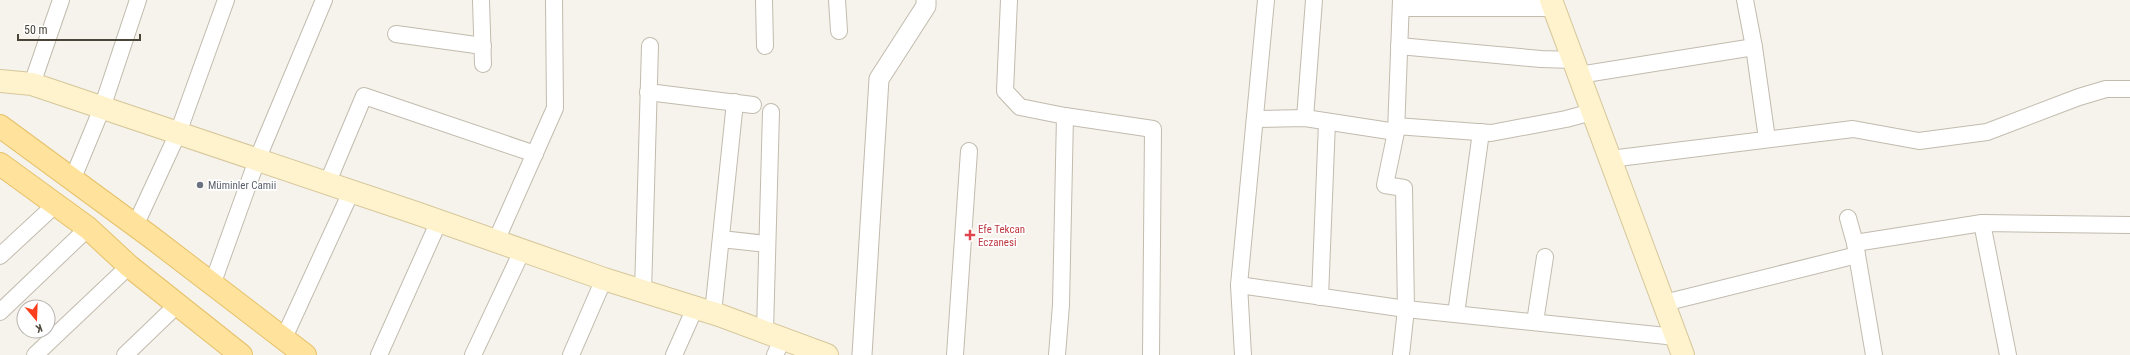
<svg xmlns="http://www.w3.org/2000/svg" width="2130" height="355" viewBox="0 0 2130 355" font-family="'Roboto Condensed',sans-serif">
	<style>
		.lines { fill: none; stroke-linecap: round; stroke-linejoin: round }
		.minor-casing { stroke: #c2bbae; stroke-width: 18 }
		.tertiary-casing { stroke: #c2bbae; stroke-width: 21 }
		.secondary-casing { stroke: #d6c79b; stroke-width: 24 }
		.primary-casing { stroke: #e6c16a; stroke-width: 24 }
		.minor { stroke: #fff; stroke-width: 16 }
		.tertiary { stroke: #fff; stroke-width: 19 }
		.secondary { stroke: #fff3cd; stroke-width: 22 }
		.primary { stroke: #ffe39c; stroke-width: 22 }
		.worship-dot { fill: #6b7280; stroke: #fff; stroke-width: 1.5 }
		.health-dot { fill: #e0444e; stroke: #fff; stroke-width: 1.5 }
		.labels { text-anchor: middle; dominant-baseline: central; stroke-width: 3.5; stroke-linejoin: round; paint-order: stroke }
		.worship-label { font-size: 11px; fill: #5b616d; stroke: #fff; text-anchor: start }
		.health-label { font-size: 11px; fill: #be3a42; stroke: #fff; text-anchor: start }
	</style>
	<rect width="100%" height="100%" fill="#f6f3ec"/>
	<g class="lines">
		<defs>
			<g id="minor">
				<path d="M 481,0 L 483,64"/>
				<path d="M 764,0 L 765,46"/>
				<path d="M 837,0 L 839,31"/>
				<path d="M 1009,0 L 1005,91 L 1020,107 L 1065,116 L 1153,129 L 1151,355"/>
				<path d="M 1745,0 L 1754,47 L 1767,139"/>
				<path d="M 1401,8 L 1554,8"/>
				<path d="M 396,34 L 483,46"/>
				<path d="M 1399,46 L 1541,59 L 1573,60"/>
				<path d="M 1579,75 L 1754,47"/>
				<path d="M 32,84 L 61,0"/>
				<path d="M 648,92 L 753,105"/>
				<path d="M 1305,118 L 1314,0"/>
				<path d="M 1255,119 L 1305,118 L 1396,132"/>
				<path d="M 1396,126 L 1491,133 L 1566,119 L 1592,112"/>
				<path d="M 1610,159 L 1853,129 L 1919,141 L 1987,132 L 2079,97 L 2106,89 L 2130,89"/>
				<path d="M 73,178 L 102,108 L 138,0"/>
				<path d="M 327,184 L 364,96 L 535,154"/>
				<path d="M 1848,218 L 1855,243 L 1874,355"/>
				<path d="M 1982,223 L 2008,355"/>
				<path d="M 135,226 L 178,133 L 226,0"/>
				<path d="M 721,239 L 767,244"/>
				<path d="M 496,241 L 555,108 L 554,0"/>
				<path d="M 1855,243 L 1982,223 L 2130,225"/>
				<path d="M 0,256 L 56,204"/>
				<path d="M 212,285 L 257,160 L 324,0"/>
				<path d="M 1239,285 L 1406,309 L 1676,337"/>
				<path d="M 643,292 L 650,46"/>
				<path d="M 1320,297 L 1327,122"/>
				<path d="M 1664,303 L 1857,255"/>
				<path d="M 0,312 L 88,228"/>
				<path d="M 713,313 L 735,102"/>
				<path d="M 1456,314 L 1481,132"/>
				<path d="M 1535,322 L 1545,257"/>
				<path d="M 765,331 L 771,112"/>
				<path d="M 283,340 L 351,192"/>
				<path d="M 35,355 L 129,266"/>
				<path d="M 125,355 L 178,304"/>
				<path d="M 379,355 L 439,221"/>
				<path d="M 473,355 L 522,251"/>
				<path d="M 571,355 L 604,279"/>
				<path d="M 674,355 L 695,308"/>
				<path d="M 775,355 L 783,338"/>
				<path d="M 955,355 L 969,151"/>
				<path d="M 1057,355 L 1061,305 L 1065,116"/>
				<path d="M 1243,355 L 1239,285 L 1266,0"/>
				<path d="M 1401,355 L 1406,309 L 1404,188 L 1385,185 L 1396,132 L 1401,0"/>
			</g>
			<path id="tertiary" d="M 862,355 L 879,79 L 926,6 L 926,0"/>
			<g id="secondary">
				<path d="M 1551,0 L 1683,355"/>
				<path d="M 0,81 L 32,84 L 416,213 L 604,279 L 719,315 L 827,355"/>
			</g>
			<g id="primary">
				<path d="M 0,126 L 151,237 L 305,355"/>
				<path d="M 0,164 L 88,228 L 129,266 L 241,355"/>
			</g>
		</defs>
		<use href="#minor" class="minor-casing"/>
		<use href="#tertiary" class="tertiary-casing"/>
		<use href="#secondary" class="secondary-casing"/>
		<use href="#primary" class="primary-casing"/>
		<use href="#minor" class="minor"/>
		<use href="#tertiary" class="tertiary"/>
		<use href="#secondary" class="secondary"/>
		<use href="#primary" class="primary"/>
	</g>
	<circle class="worship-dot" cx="200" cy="185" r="4"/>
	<path class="health-dot" d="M968 229h4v4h4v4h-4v4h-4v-4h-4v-4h4z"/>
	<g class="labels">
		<g class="worship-label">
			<text x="208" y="185">Müminler Camii</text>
		</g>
		<g class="health-label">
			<text x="978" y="229">Efe Tekcan<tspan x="978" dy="13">Eczanesi</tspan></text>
		</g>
	</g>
	<g transform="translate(36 319) rotate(161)"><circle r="19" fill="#ffffff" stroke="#b7b4b0"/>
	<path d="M0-3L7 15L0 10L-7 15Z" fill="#fc3f1d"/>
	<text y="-6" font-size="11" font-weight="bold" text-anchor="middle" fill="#4b4439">K</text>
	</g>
	<path d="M18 34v6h122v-6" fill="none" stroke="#4b4439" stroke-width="2"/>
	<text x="24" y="34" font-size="12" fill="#4b4439" stroke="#ffffff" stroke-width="3" paint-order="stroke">50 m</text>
</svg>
